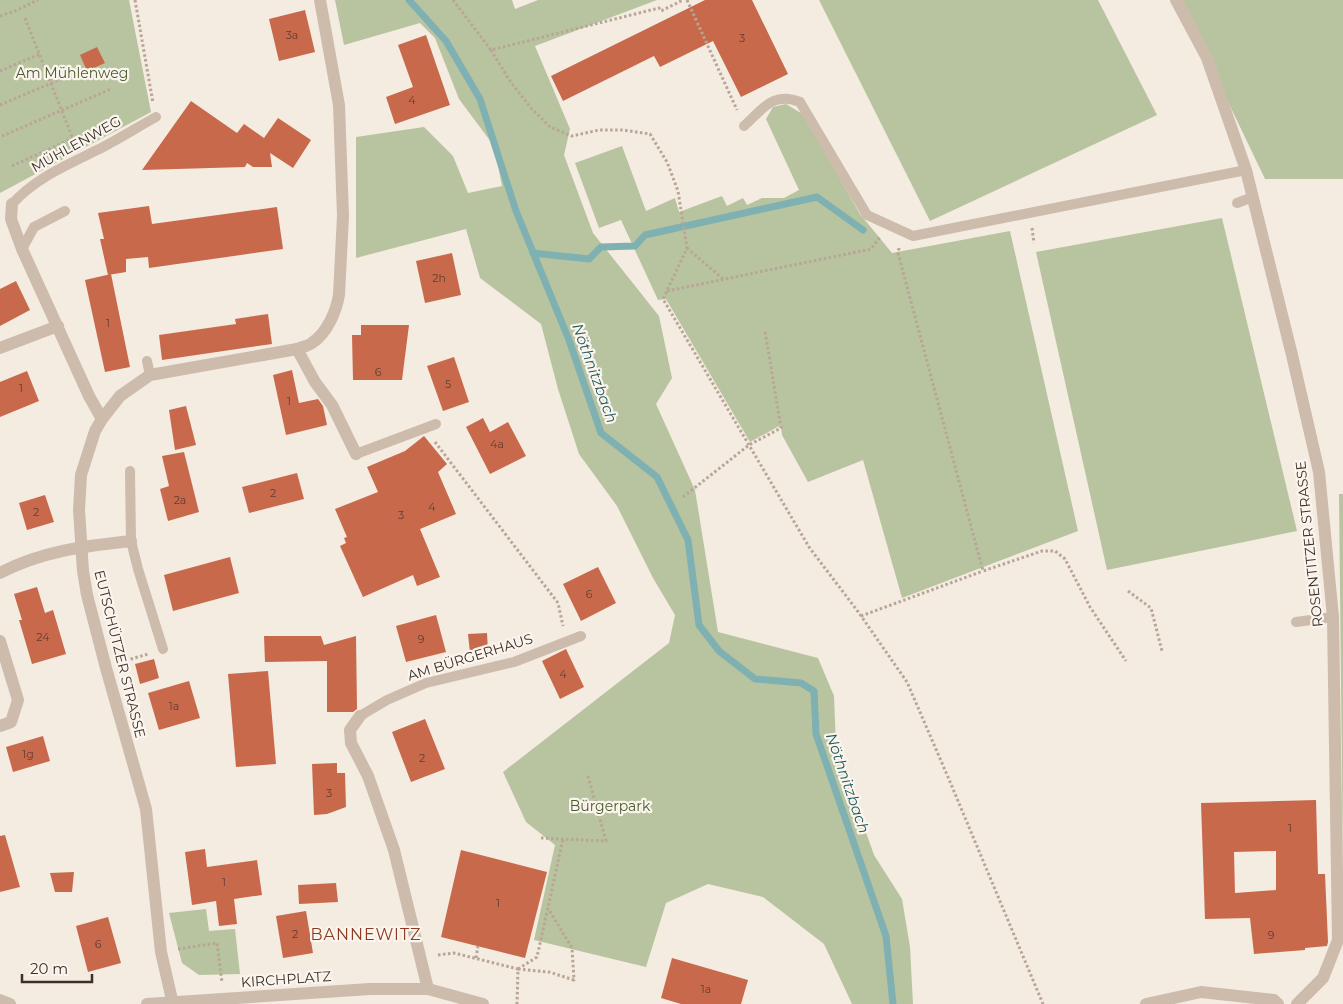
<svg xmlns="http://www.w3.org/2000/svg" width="1343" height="1004" viewBox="0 0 1343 1004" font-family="Montserrat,sans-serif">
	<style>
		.green { fill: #b8c4a0 }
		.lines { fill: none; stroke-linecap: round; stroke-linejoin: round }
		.stream { stroke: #7fb0b2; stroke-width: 7 }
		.building { fill: #c8694b; fill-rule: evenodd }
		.path { stroke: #b9a596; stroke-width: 3; stroke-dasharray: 2.5 2.5; stroke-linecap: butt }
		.lane { stroke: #cdbbac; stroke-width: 10 }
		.street { stroke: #cdbbac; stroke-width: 12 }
		.labels { text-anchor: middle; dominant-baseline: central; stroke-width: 4.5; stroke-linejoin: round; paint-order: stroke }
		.number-label { font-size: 11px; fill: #5e3e33 }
		.park-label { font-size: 14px; fill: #4a5a2e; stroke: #fbf5ee }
		.street-label { font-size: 14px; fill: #3b302b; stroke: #fbf5ee }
		.water-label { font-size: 15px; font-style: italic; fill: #1f5a5e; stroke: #fbf5ee }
		.quarter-label { font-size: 16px; letter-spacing: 1px; fill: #8c3b22; stroke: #fbf5ee }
	</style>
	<rect width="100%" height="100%" fill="#f4ebe1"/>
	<g class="green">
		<path d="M 0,0 L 129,0 L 151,112 L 0,193 Z"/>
		<path d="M 335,0 L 512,0 L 515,9 L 538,0 L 657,0 L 535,46 L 570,129 L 564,155 L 593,233 L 659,316 L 672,378 L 656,404 L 695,490 L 718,632 L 818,658 L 834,696 L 836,747 L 874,855 L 902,899 L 910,947 L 913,1004 L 852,1004 L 824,944 L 763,897 L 708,884 L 666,903 L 646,967 L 534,940 L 555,845 L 526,822 L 503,772 L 669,643 L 675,615 L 653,578 L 617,506 L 579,454 L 558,389 L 541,324 L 480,278 L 466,229 L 356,258 L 356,137 L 424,127 L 453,156 L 468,193 L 502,186 L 494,146 L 459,99 L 435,38 L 420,23 L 344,45 Z"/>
		<path d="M 819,0 L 1098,0 L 1157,115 L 930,221 Z"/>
		<path d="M 1176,0 L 1343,0 L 1343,179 L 1265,179 L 1207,58 Z"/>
		<path d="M 786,104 L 804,115 L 860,214 L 892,253 L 1010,231 L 1078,531 L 902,598 L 863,460 L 808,482 L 782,435 L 781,425 L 750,442 L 666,299 L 658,300 L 621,220 L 599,228 L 575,163 L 622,146 L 646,211 L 675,198 L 679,212 L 722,196 L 727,206 L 743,198 L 747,205 L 762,198 L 784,198 L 799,190 L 766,119 L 773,107 Z"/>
		<path d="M 1222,218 L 1297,531 L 1107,570 L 1036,252 Z"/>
		<path d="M 1339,494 L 1343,494 L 1343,868 Z"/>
		<path d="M 206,909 L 209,931 L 235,929 L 240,974 L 199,975 L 182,963 L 169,913 Z"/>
	</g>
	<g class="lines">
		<g class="stream">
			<path d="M 409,0 L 446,41 L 480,99 L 516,211 L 569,340 L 601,433 L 657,477 L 688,540 L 699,625 L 719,651 L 755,679 L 801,683 L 814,691 L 816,734 L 886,936 L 893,1004"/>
			<path d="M 533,253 L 589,259 L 601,247 L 635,246 L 645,235 L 817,197 L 863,230"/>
		</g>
	</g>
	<g class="building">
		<path d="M 705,0 L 752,0 L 788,74 L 741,97 L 713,41 L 660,67 L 654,56 L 563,101 L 551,76 Z"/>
		<path d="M 305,10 L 315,52 L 279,61 L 269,19 Z"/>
		<path d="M 426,35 L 450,105 L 395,124 L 386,97 L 413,87 L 398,45 Z"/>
		<path d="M 97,47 L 105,63 L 87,71 L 80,55 Z"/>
		<path d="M 191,101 L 237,133 L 244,124 L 264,138 L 278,118 L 311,140 L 293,168 L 270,153 L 272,167 L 253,167 L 247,163 L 245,167 L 142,170 Z"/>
		<path d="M 149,206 L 152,224 L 277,207 L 283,249 L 149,268 L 148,257 L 126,259 L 126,272 L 108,275 L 100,239 L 104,239 L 98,213 Z"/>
		<path d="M 452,253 L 461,295 L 425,303 L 416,261 Z"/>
		<path d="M 111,274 L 130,367 L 105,372 L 85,280 Z"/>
		<path d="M 16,281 L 30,310 L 0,326 L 0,289 Z"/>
		<path d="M 268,314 L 272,344 L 162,360 L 159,335 L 236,324 L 235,319 Z"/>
		<path d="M 361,325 L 409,325 L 402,380 L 353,380 L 352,335 L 361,335 Z"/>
		<path d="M 454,357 L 469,402 L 443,411 L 427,366 Z"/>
		<path d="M 292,370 L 299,403 L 318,399 L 323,406 L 327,425 L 286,435 L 273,375 Z"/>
		<path d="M 27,371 L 39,401 L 0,417 L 0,382 Z"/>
		<path d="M 186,406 L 196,445 L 175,450 L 169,410 Z"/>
		<path d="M 483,418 L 490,432 L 508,422 L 526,456 L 490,474 L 466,427 Z"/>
		<path d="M 424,436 L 447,464 L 438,472 L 456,514 L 420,529 L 440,577 L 417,586 L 413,575 L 363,597 L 340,546 L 346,543 L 344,538 L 347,537 L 335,509 L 378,492 L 367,467 L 405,451 Z"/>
		<path d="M 184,452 L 199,512 L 168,521 L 160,489 L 169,486 L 162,456 Z"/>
		<path d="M 297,473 L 304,499 L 249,513 L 242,487 Z"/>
		<path d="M 45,495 L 54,522 L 27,530 L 19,503 Z"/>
		<path d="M 230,557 L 239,593 L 173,611 L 164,575 Z"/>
		<path d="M 598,567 L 616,603 L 581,621 L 563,584 Z"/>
		<path d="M 37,587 L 45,613 L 53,610 L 66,654 L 32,664 L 19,620 L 22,620 L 14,594 Z"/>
		<path d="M 436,615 L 446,652 L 406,662 L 396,626 Z"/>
		<path d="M 487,633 L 488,652 L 470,653 L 468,634 Z"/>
		<path d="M 264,636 L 321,636 L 324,645 L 356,636 L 357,709 L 353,712 L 327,712 L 327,661 L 265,662 Z"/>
		<path d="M 566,649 L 584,687 L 560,699 L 542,661 Z"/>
		<path d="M 154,659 L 159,678 L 140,684 L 135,664 Z"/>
		<path d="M 268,671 L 276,764 L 236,767 L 228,674 Z"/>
		<path d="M 189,681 L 200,718 L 159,730 L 148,693 Z"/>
		<path d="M 425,719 L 445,769 L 411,782 L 392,732 Z"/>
		<path d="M 43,736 L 50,761 L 13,772 L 6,747 Z"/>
		<path d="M 337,763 L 337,773 L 345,773 L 346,807 L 327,814 L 314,815 L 312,764 Z"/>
		<path d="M 1316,800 L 1318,874 L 1325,874 L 1328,942 L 1327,946 L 1305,948 L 1305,950 L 1254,954 L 1250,918 L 1205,919 L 1201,803 ZM 1276,851 L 1276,890 L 1235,893 L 1234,852 Z"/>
		<path d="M 5,835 L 20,887 L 0,892 L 0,836 Z"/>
		<path d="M 205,849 L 207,867 L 257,860 L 262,895 L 234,899 L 237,924 L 219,926 L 216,901 L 192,905 L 185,852 Z"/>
		<path d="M 461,850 L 547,872 L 525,958 L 441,937 Z"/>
		<path d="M 74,872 L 72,892 L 55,892 L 50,873 Z"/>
		<path d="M 336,883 L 338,902 L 299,904 L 298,885 Z"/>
		<path d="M 306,911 L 313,953 L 283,958 L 276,916 Z"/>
		<path d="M 108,917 L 121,963 L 88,972 L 76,926 Z"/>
		<path d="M 672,958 L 748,980 L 741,1004 L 681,1004 L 661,998 Z"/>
	</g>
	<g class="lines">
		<g class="path">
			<path d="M 135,0 L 153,103"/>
			<path d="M 453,0 L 491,50 L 659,8 L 661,11 L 683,0"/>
			<path d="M 687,0 L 737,110"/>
			<path d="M 0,16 L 15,11 L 38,0"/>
			<path d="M 25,18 L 75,144"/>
			<path d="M 491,50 L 510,81 L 530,107 L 550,127 L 572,136 L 599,130 L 623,130 L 650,134 L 667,162 L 678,191 L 687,248 L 663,299 L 809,547 L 859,613 L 907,682 L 948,777 L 1043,1004"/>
			<path d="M 0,71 L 40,54"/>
			<path d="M 0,105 L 75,73"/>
			<path d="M 2,136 L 111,89"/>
			<path d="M 12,166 L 73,138"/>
			<path d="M 1032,228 L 1034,243"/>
			<path d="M 687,248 L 723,279"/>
			<path d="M 899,248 L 898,253 L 983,571 L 1042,551 L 1055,551 L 1065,559 L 1090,607 L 1126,661"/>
			<path d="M 667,291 L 871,249 L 880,237"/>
			<path d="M 435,442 L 558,603 L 563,626"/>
			<path d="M 683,497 L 749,445 L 781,428 L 765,331"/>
			<path d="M 1128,591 L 1151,608 L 1162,651"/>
			<path d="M 861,616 L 983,571"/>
			<path d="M 121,662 L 148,654"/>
			<path d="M 541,838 L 606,841 L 588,776"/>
			<path d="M 178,949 L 217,943 L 222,982"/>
			<path d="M 438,955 L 454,953 L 518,969 L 517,1004"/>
			<path d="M 476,958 L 478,946"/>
			<path d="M 518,969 L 537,957 L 563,839"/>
			<path d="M 518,969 L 549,972 L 574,980 L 572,948 L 548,908"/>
		</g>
		<g class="lane">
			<path d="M 744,126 C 763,109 773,91 800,102 L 867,215 L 913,236 L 1246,170"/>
			<path d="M 1237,203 L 1253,197"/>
			<path d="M 12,204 C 37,176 72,163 105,146 C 122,137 138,127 156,117"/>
			<path d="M 22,249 L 34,227 L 65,211"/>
			<path d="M 147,361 L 150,375"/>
			<path d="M 356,454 L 436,424"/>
			<path d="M 130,471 L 131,541 L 138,569 L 163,649"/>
			<path d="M 1296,622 L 1333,617"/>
			<path d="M 360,716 L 387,700 L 426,683 L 514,662 L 581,636"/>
		</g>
		<g class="street">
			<path d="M 1176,0 L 1207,58 L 1246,170 L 1292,355 L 1319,472 L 1333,617 L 1338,940 L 1323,978 L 1297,1004"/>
			<path d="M 12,204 L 11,219 L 22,249 L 89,396 L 102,419"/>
			<path d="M 0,348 L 58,326"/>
			<path d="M 297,349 L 315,382 L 332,405 L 356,454"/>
			<path d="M 0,573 C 42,551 85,546 131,541"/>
			<path d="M 0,641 L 18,700 L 11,722 L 0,726"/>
			<path d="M 360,716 L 350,730 L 351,743 L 368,776 L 394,850 L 428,989"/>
			<path d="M 0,1000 L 10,1004"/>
			<path d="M 147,1004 L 370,989 L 428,989 L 483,1004"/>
			<path d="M 173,1004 L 161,952 L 146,809 L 106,668 L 87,595 L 83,571 L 79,510 L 81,475 L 95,431 L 102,419 L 120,396 L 150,375 L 297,349 C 302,347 308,346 312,343 C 327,333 336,312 339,295 L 343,216 L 339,105 L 320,0"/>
			<path d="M 1146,1004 L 1201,992 L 1274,1000 L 1278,1004"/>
		</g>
	</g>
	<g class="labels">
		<g class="number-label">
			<text x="292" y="35">3a</text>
			<text x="742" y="38">3</text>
			<text x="412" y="100">4</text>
			<text x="439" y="278">2h</text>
			<text x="108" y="323">1</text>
			<text x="378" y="372">6</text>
			<text x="448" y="384">5</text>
			<text x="21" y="388">1</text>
			<text x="289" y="401">1</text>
			<text x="497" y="444">4a</text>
			<text x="273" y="493">2</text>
			<text x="180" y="500">2a</text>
			<text x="432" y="507">4</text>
			<text x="36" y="512">2</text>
			<text x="401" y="515">3</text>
			<text x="589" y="594">6</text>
			<text x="43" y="637">24</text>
			<text x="421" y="639">9</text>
			<text x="563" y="674">4</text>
			<text x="174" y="706">1a</text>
			<text x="28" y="754">1g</text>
			<text x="422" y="758">2</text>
			<text x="329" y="793">3</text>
			<text x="1290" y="828">1</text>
			<text x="224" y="882">1</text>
			<text x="498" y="903">1</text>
			<text x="295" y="934">2</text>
			<text x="1271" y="935">9</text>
			<text x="98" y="944">6</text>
			<text x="706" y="989">1a</text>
		</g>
		<g class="park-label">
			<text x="72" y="73">Am Mühlenweg</text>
			<text x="610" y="806">Bürgerpark</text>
		</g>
		<g class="street-label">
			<text transform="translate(76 144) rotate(-29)">MÜHLENWEG</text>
			<text transform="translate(1309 544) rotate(-96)">ROSENTITZER STRASSE</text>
			<text transform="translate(120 654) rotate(76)">EUTSCHÜTZER STRASSE</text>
			<text transform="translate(470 657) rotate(-17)">AM BÜRGERHAUS</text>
			<text transform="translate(286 979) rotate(-4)">KIRCHPLATZ</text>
		</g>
		<g class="water-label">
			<text transform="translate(595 373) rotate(70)">Nöthnitzbach</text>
			<text transform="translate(848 783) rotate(71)">Nöthnitzbach</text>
		</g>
		<g class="quarter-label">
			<text x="366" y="934">BANNEWITZ</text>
		</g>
	</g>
	<path d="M22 974v8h70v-8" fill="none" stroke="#3b302b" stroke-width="2.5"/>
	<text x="30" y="974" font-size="15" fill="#3b302b" stroke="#fbf5ee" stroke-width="4" paint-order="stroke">20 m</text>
</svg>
